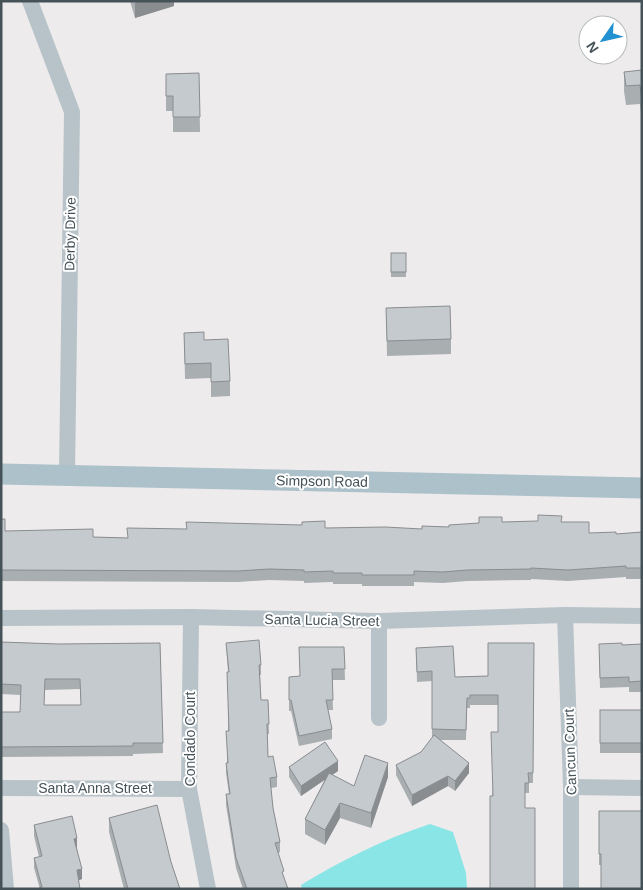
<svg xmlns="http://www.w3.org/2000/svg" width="643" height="890" viewBox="0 0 643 890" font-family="Helvetica,sans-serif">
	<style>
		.water { fill: #89e5e6 }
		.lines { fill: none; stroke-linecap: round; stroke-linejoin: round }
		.minor { stroke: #b7c3c8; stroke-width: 16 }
		.major { stroke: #acc1ca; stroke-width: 21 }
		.wall { fill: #a9aeb1; fill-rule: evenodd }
		.shaded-wall { fill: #8a8d90 }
		.building { fill: #c5cace; stroke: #8a8d90; fill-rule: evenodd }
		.labels { text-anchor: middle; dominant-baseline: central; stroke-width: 4; stroke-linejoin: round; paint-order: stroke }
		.street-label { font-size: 14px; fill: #455258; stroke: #fff }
	</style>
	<rect width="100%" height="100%" fill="#eeebec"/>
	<path class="water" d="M 430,824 L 453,832 L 466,873 L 467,889 L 302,889 L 301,885 C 342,860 384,839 430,824 Z"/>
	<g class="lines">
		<g class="minor">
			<path d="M 30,1 L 72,112 L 67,474"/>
			<path d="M 565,615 L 571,787 L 571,889"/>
			<path d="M 191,617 L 189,789 L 208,889"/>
			<path d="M 1,618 L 191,617 L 379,621 L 565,615 L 642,616"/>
			<path d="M 379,621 L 379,718"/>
			<path d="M 571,787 L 642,788"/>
			<path d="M 1,788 L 189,789"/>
			<path d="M 1,830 L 6,889"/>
		</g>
		<path class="major" d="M 1,474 L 642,488"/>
	</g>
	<g class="wall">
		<path d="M 130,1 L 174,1 L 174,6 L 135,18 Z"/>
		<path d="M 641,26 L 642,26 L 642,51 L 641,45 Z"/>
		<path d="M 642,70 L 642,121 L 640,104 L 626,105 L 624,91 L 624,72 Z"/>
		<path d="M 199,73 L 200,132 L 173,132 L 173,111 L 166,111 L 166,74 Z"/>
		<rect x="391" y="253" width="15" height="24"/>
		<path d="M 386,308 L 451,339 L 451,354 L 387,356 Z"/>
		<path d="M 184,333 L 204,340 L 230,381 L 230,396 L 211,397 L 211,378 L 185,379 Z"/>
		<path d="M 1,519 L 5,531 L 93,537 L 127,538 L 187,529 L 325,528 L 422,529 L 449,527 L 502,522 L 562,522 L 589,533 L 616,534 L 642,532 L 642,579 L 626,579 L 626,577 L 568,581 L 531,579 L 531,580 L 467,581 L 443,583 L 414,582 L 414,586 L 362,586 L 362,584 L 333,584 L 333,582 L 304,583 L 304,581 L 269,580 L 238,582 L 1,581 Z"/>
		<path d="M 1,642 L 58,644 L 160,643 L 163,753 L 133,754 L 133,756 L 1,757 L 1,712 L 20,712 L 21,695 L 1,694 ZM 80,689 L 81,705 L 44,705 L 45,690 Z"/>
		<path d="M 226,643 L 261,665 L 261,675 L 260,675 L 261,700 L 268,700 L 269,734 L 267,734 L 268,757 L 277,777 L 277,787 L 271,788 L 273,808 L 280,842 L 280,852 L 278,853 L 284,878 L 288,889 L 243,889 L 236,868 L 226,805 L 226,794 L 229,794 L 226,773 L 226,763 L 227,763 L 228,731 L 228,672 Z"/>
		<path d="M 534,643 L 533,783 L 529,783 L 529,793 L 525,793 L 525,808 L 535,889 L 492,796 L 498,732 L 498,705 L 470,705 L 470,708 L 467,708 L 466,740 L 439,740 L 469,773 L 455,791 L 448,786 L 412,806 L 396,775 L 396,765 L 421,752 L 432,738 L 432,681 L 417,682 L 416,648 L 455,677 L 488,676 Z"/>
		<path d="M 642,644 L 642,692 L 629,692 L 629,687 L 600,688 L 599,654 L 622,645 Z"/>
		<path d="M 344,647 L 345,680 L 332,680 L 333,710 L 328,710 L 332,729 L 332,739 L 299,746 L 291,711 L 289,711 L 289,677 L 299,676 Z"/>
		<rect x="600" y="710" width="42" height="43"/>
		<path d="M 289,767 L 338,771 L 332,775 L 354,786 L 388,777 L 371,828 L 340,818 L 325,845 L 305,834 L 305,819 L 325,779 L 301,796 L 289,777 Z"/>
		<path d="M 599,811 L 642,811 L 601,865 L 599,865 Z"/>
		<path d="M 109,818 L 171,862 L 180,889 L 124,889 L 109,832 Z"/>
		<path d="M 34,825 L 77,849 L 82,879 L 78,880 L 80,889 L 40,889 L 34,868 L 34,858 L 39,857 L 34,836 Z"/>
	</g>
	<g class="shaded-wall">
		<path d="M 141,1 L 174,1 L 174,6 L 135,18 L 135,3 Z"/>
		<path d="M 338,761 L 338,771 L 301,796 L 301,786 Z"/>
		<path d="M 388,763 L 388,777 L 371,828 L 371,813 Z"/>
		<path d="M 469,763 L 469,773 L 455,791 L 455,781 Z"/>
		<path d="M 448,776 L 448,786 L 412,806 L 412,795 Z"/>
		<path d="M 340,803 L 340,818 L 325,845 L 325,830 Z"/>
		<path d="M 77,838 L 77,849 L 74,849 L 74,839 Z"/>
		<path d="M 82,869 L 82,879 L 77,881 L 77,870 Z"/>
	</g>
	<g class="building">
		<path d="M 642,70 L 642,102 L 640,85 L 626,86 L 624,72 Z"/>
		<path d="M 199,73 L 200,117 L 173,117 L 173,96 L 166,96 L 166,74 Z"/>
		<rect x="391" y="253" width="15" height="19"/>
		<path d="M 450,306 L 451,339 L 387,341 L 386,308 Z"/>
		<path d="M 204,332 L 204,340 L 228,339 L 230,381 L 211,382 L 211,363 L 185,364 L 184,333 Z"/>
		<path d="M 538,515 L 562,516 L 561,522 L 589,522 L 589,533 L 616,532 L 616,534 L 642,532 L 642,568 L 626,568 L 626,566 L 568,570 L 531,568 L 531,569 L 467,570 L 443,572 L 414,571 L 414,575 L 362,575 L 362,573 L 333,573 L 333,571 L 304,572 L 304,570 L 269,569 L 238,571 L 1,570 L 1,519 L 5,519 L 5,531 L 93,529 L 93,537 L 128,538 L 127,528 L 187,529 L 186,522 L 302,525 L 302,522 L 325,521 L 325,528 L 385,527 L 422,529 L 422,526 L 449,527 L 449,525 L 479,523 L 479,517 L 502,517 L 502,522 L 538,521 Z"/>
		<path d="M 259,640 L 261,665 L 259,665 L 261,700 L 268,700 L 269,724 L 267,724 L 268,757 L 273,756 L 277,777 L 270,778 L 273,808 L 280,842 L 275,843 L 284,871 L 282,872 L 288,889 L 247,889 L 236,858 L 226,794 L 230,794 L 226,763 L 228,763 L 226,731 L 229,731 L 227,672 L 229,672 L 226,643 Z"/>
		<path d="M 1,642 L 58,644 L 160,643 L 163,743 L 133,743 L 133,746 L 1,747 L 1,712 L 20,712 L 21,685 L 1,684 ZM 45,679 L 80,679 L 81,705 L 44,705 Z"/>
		<path d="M 488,643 L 534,643 L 533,773 L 528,773 L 529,783 L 525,783 L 525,808 L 535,808 L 535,889 L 490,889 L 490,796 L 493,796 L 491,732 L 498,732 L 498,695 L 470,695 L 470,698 L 467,698 L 466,730 L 432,729 L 432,671 L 417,672 L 416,648 L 453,646 L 455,677 L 488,676 Z"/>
		<path d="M 622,643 L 622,645 L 642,644 L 642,681 L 629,682 L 629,677 L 600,678 L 599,644 Z"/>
		<path d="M 299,647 L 344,647 L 345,669 L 332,669 L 333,700 L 326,700 L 332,729 L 299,736 L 291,700 L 289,700 L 289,677 L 300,676 Z"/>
		<rect x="600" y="710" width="42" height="33"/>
		<path d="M 434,735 L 469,763 L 455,781 L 448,776 L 412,795 L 396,765 L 421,752 Z"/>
		<path d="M 325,742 L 338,761 L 301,786 L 289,767 Z"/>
		<path d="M 365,755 L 388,763 L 371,813 L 340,803 L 325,830 L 305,819 L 329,773 L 354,786 Z"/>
		<path d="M 157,805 L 171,862 L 180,889 L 128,889 L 109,818 Z"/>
		<path d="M 599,811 L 642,811 L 642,889 L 601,889 L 601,854 L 599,854 Z"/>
		<path d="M 72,816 L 77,838 L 74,839 L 82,869 L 77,870 L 80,889 L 40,889 L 40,887 L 42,887 L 34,858 L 42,856 L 34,825 Z"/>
	</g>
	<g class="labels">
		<g class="street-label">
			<text transform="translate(70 234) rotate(-89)">Derby Drive</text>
			<text transform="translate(322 481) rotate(1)">Simpson Road</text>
			<text transform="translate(322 620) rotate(1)">Santa Lucia Street</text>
			<text transform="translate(190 739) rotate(-90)">Condado Court</text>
			<text transform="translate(570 752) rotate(-92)">Cancun Court</text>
			<text x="95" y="788">Santa Anna Street</text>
		</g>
	</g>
	<rect width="643" height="890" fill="none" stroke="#455258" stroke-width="5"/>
	<g transform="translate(603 40) rotate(236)"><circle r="24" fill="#ffffff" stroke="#b5babc"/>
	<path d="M0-4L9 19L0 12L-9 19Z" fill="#2191d2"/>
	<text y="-8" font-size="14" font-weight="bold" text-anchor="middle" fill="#455258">N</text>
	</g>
</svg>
